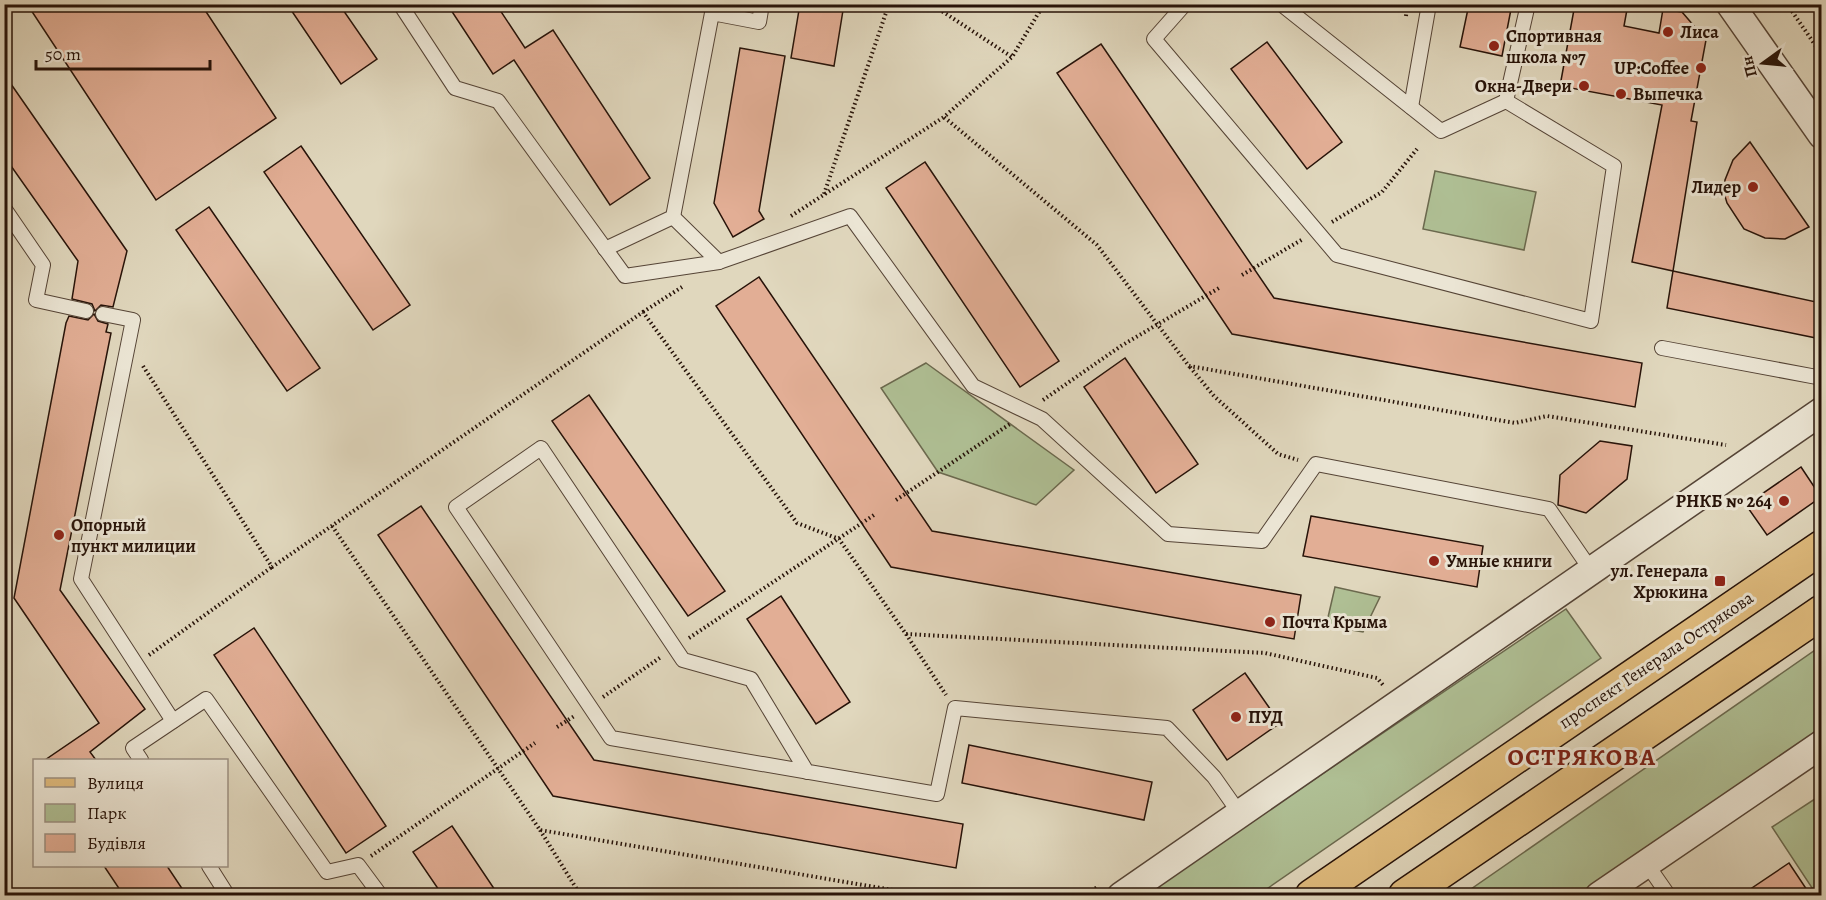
<svg xmlns="http://www.w3.org/2000/svg" width="1826" height="900" viewBox="0 0 1826 900" font-family="Alegreya,serif">
	<style>
		.green { fill: #afbf94; stroke: #6b694e; stroke-width: 1.5 }
		.building { fill: #e2ae95; stroke: #271309; stroke-width: 1.5 }
		.lines { fill: none; stroke-linecap: round; stroke-linejoin: round }
		.lane-casing { stroke: #554436; stroke-width: 16 }
		.street-casing { stroke: #554436; stroke-width: 30 }
		.primary-casing { stroke: #271309; stroke-width: 36 }
		.path { stroke: #271309; stroke-width: 4; stroke-dasharray: 1.5 3; stroke-linecap: butt }
		.lane { stroke: #ebe5d4; stroke-width: 14 }
		.street { stroke: #ebe5d4; stroke-width: 27 }
		.primary { stroke: #e0bc7e; stroke-width: 33 }
		.poi-dot { fill: #8f2418; stroke: #ebe5d4; stroke-width: 2 }
		.labels { text-anchor: middle; dominant-baseline: central; stroke-width: 6; stroke-linejoin: round; paint-order: stroke }
		.poi-label { font-size: 18px; font-weight: bold; fill: #271309; stroke: #ebe5d4; text-anchor: start }
		.street-label { font-size: 18px; fill: #271309; stroke: #ebe5d4 }
		.district-label { font-size: 24px; font-weight: bold; letter-spacing: 1.5px; fill: #7a1f14; stroke: #ebe5d4 }
	</style>
	<rect width="100%" height="100%" fill="#e0d7bd"/>
	<filter id="stains"><feTurbulence type="fractalNoise" baseFrequency=".00333" numOctaves="4"/><feColorMatrix values="0 0 0 0 .2 0 0 0 0 .09 0 0 0 0 .02 0 0 0 .5 -.17"/></filter>
	<radialGradient id="worn" r=".72"><stop offset=".6" stop-color="#630" stop-opacity="0"/><stop offset="1" stop-color="#630" stop-opacity=".3"/></radialGradient>
	<g class="green">
		<path d="M 1435,171 L 1536,192 L 1524,250 L 1423,229 Z"/>
		<path d="M 926,363 L 1074,470 L 1036,505 L 938,472 L 881,388 Z"/>
		<path d="M 1335,587 L 1380,597 L 1363,632 L 1326,626 Z"/>
		<path d="M 1566,609 L 1601,658 L 1258,895 L 1142,896 Z"/>
		<path d="M 1821,646 L 1821,729 L 1578,895 L 1461,896 Z"/>
		<path d="M 1821,795 L 1821,890 L 1816,894 L 1772,827 Z"/>
	</g>
	<g class="building">
		<path d="M 27,4 L 201,4 L 276,118 L 156,200 Z"/>
		<path d="M 287,4 L 339,4 L 377,59 L 341,84 Z"/>
		<path d="M 447,4 L 496,4 L 525,48 L 553,30 L 650,178 L 610,205 L 514,60 L 493,74 Z"/>
		<path d="M 800,4 L 844,4 L 834,66 L 791,58 Z"/>
		<path d="M 1469,4 L 1512,4 L 1502,56 L 1460,47 Z"/>
		<path d="M 1575,4 L 1628,4 L 1624,26 L 1659,33 L 1663,9 L 1682,12 L 1706,40 L 1691,121 L 1697,122 L 1673,271 L 1632,262 L 1662,105 L 1560,86 Z"/>
		<path d="M 1267,42 L 1342,142 L 1307,169 L 1231,69 Z"/>
		<path d="M 1101,44 L 1274,298 L 1642,363 L 1635,407 L 1232,334 L 1057,73 Z"/>
		<path d="M 740,48 L 785,56 L 759,211 L 764,219 L 733,237 L 714,203 Z"/>
		<path d="M 4,74 L 127,251 L 113,307 L 101,305 L 95,311 L 92,304 L 72,299 L 78,261 L 4,156 Z"/>
		<path d="M 1750,142 L 1809,227 L 1785,239 L 1765,238 L 1744,229 L 1727,203 L 1724,193 L 1725,180 L 1733,160 Z"/>
		<path d="M 301,146 L 410,305 L 373,330 L 264,172 Z"/>
		<path d="M 925,162 L 1059,361 L 1020,387 L 886,188 Z"/>
		<path d="M 209,207 L 320,368 L 287,391 L 176,230 Z"/>
		<path d="M 1673,271 L 1821,303 L 1821,339 L 1667,308 Z"/>
		<path d="M 759,277 L 932,531 L 1301,595 L 1294,639 L 891,567 L 716,306 Z"/>
		<path d="M 94,314 L 98,321 L 108,324 L 106,332 L 111,333 L 60,590 L 145,709 L 90,752 L 96,760 L 45,760 L 99,723 L 14,598 L 66,323 L 69,316 L 88,320 Z"/>
		<path d="M 1125,358 L 1198,464 L 1156,493 L 1084,387 Z"/>
		<path d="M 589,395 L 725,591 L 688,616 L 552,421 Z"/>
		<path d="M 1600,441 L 1632,446 L 1627,479 L 1586,513 L 1558,505 L 1560,475 Z"/>
		<path d="M 1801,467 L 1821,497 L 1767,535 L 1746,505 Z"/>
		<path d="M 421,506 L 594,760 L 963,824 L 956,868 L 553,796 L 378,535 Z"/>
		<path d="M 1311,516 L 1483,546 L 1477,587 L 1303,556 Z"/>
		<path d="M 781,596 L 850,702 L 816,724 L 747,619 Z"/>
		<path d="M 254,628 L 386,826 L 346,853 L 214,655 Z"/>
		<path d="M 1245,673 L 1280,723 L 1227,760 L 1193,710 Z"/>
		<path d="M 969,745 L 1152,782 L 1144,820 L 962,783 Z"/>
		<path d="M 452,826 L 499,896 L 443,896 L 413,852 Z"/>
		<path d="M 1789,863 L 1811,896 L 1740,896 Z"/>
		<path d="M 104,866 L 167,866 L 187,896 L 124,896 Z"/>
	</g>
	<g class="lines">
		<defs>
			<g id="lane">
				<path d="M 400,4 L 455,88 L 498,101 L 625,276 L 719,262 L 850,216 L 973,386 L 1042,419 L 1168,534 L 1262,541 L 1316,464 L 1549,509 L 1591,570"/>
				<path d="M 1185,4 L 1154,39 L 1337,255 L 1591,321 L 1614,166 L 1506,101"/>
				<path d="M 1281,4 L 1441,131 L 1506,101"/>
				<path d="M 1506,101 L 1528,4"/>
				<path d="M 1411,107 L 1429,4"/>
				<path d="M 4,208 L 43,265 L 36,300 L 86,311"/>
				<path d="M 673,217 L 719,262"/>
				<path d="M 605,249 L 673,217 L 712,13 L 759,22 L 762,4"/>
				<path d="M 103,314 L 133,320 L 81,579 L 173,721"/>
				<path d="M 1662,348 L 1822,378"/>
				<path d="M 141,760 L 133,748 L 206,699 L 327,872 L 358,865 L 381,896"/>
				<path d="M 807,772 L 751,679 L 683,660 L 541,448 L 456,507 L 611,738 L 937,794 L 955,708 L 1167,728 L 1214,777 L 1240,814"/>
				<path d="M 1646,863 L 1669,896"/>
				<path d="M 209,866 L 228,896"/>
			</g>
			<g id="street">
				<path d="M 1730,4 L 1822,135"/>
				<path d="M 1121,896 L 1822,411"/>
				<path d="M 1599,896 L 1822,744"/>
			</g>
			<g id="primary">
				<path d="M 1312,896 L 1822,547"/>
				<path d="M 1405,896 L 1822,612"/>
			</g>
		</defs>
		<use href="#lane" class="lane-casing"/>
		<use href="#street" class="street-casing"/>
		<use href="#primary" class="primary-casing"/>
		<g class="path">
			<path d="M 931,4 L 1012,57"/>
			<path d="M 1044,4 L 1012,57 L 944,117 L 1097,245 L 1189,366 L 1515,423 L 1547,416 L 1726,445"/>
			<path d="M 1787,4 L 1822,55"/>
			<path d="M 1406,16 L 1407,4"/>
			<path d="M 824,194 L 889,4"/>
			<path d="M 791,216 L 944,117"/>
			<path d="M 1332,222 L 1382,192 L 1417,149"/>
			<path d="M 1242,275 L 1303,239"/>
			<path d="M 643,312 L 682,287"/>
			<path d="M 143,366 L 272,567 L 643,312 L 797,523 L 839,539 L 906,634 L 1265,653 L 1377,678 L 1383,685"/>
			<path d="M 1190,367 L 1214,396 L 1278,454 L 1298,460"/>
			<path d="M 1043,400 L 1121,346 L 1219,288"/>
			<path d="M 896,500 L 1010,424"/>
			<path d="M 332,526 L 540,830 L 928,896"/>
			<path d="M 906,634 L 946,695"/>
			<path d="M 689,638 L 874,515"/>
			<path d="M 149,655 L 272,567"/>
			<path d="M 603,697 L 661,657"/>
			<path d="M 557,727 L 576,715"/>
			<path d="M 540,830 L 581,896"/>
			<path d="M 371,856 L 535,743"/>
			<path d="M 313,896 L 323,889"/>
			<path d="M 1084,896 L 1099,886"/>
		</g>
		<use href="#lane" class="lane"/>
		<use href="#street" class="street"/>
		<use href="#primary" class="primary"/>
	</g>
	<g class="poi-dot">
		<circle cx="1668" cy="32" r="6"/>
		<circle cx="1494" cy="46" r="6"/>
		<circle cx="1701" cy="68" r="6"/>
		<circle cx="1584" cy="86" r="6"/>
		<circle cx="1621" cy="94" r="6"/>
		<circle cx="1753" cy="187" r="6"/>
		<circle cx="1784" cy="501" r="6"/>
		<circle cx="59" cy="535" r="6"/>
		<circle cx="1434" cy="561" r="6"/>
		<rect x="1714" y="575" width="12" height="12" rx="3"/>
		<circle cx="1270" cy="622" r="6"/>
		<circle cx="1236" cy="717" r="6"/>
	</g>
	<g class="labels">
		<g class="poi-label">
			<text x="1680" y="32">Лиса</text>
			<text x="1506" y="36">Спортивная<tspan x="1506" dy="21">школа №7</tspan></text>
			<text x="1689" y="68" text-anchor="end">UP:Coffee</text>
			<text x="1572" y="86" text-anchor="end">Окна-Двери</text>
			<text x="1633" y="94">Выпечка</text>
			<text x="1741" y="187" text-anchor="end">Лидер</text>
			<text x="1772" y="501" text-anchor="end">РНКБ № 264</text>
			<text x="71" y="525">Опорный<tspan x="71" dy="21">пункт милиции</tspan></text>
			<text x="1446" y="561">Умные книги</text>
			<text x="1708" y="571" text-anchor="end">ул. Генерала<tspan x="1708" dy="21">Хрюкина</tspan></text>
			<text x="1282" y="622">Почта Крыма</text>
			<text x="1248" y="717">ПУД</text>
		</g>
		<g class="street-label">
			<text transform="translate(1656 660) rotate(-34)">проспект Генерала Острякова</text>
		</g>
		<g class="district-label">
			<text x="1582" y="757">ОСТРЯКОВА</text>
		</g>
	</g>
	<rect width="1826" height="900" fill="none" stroke="#e0d7bd" stroke-width="24"/>
	<rect x="6" y="6" width="1814" height="888" fill="none" stroke="#271309" stroke-width="3"/>
	<rect x="12" y="12" width="1802" height="876" fill="none" stroke="#271309" stroke-width="1.5"/>
	<rect x="33" y="759" width="195" height="108" fill="#ebe5d4" stroke="#9d9183" stroke-width="1.5"/>
	<rect x="45" y="778" width="30" height="9" fill="#e0bc7e" stroke="#9d9183" stroke-width="1.5"/>
	<text x="87" y="789" font-size="18" fill="#271309">Вулиця</text>
	<rect x="45" y="804" width="30" height="18" fill="#afbf94" stroke="#9d9183" stroke-width="1.5"/>
	<text x="87" y="819" font-size="18" fill="#271309">Парк</text>
	<rect x="45" y="834" width="30" height="18" fill="#e2ae95" stroke="#9d9183" stroke-width="1.5"/>
	<text x="87" y="849" font-size="18" fill="#271309">Будівля</text>
	<g transform="translate(1763 63) rotate(255)" stroke="#ebe5d4" stroke-width="4.5" paint-order="stroke">
	<path d="M0-4.5L10 22L0 15L-10 22Z" fill="#271309"/>
	<text y="-9" font-size="16" font-weight="bold" text-anchor="middle" fill="#271309">Пн</text>
	</g>
	<path d="M36 60v9h174v-9" fill="none" stroke="#271309" stroke-width="3"/>
	<text x="45" y="60" font-size="18" fill="#271309" stroke="#ebe5d4" stroke-width="4.5" paint-order="stroke">50 m</text>
	<rect width="100%" height="100%" filter="url(#stains)"/>
	<rect width="100%" height="100%" fill="url(#worn)"/>
</svg>
